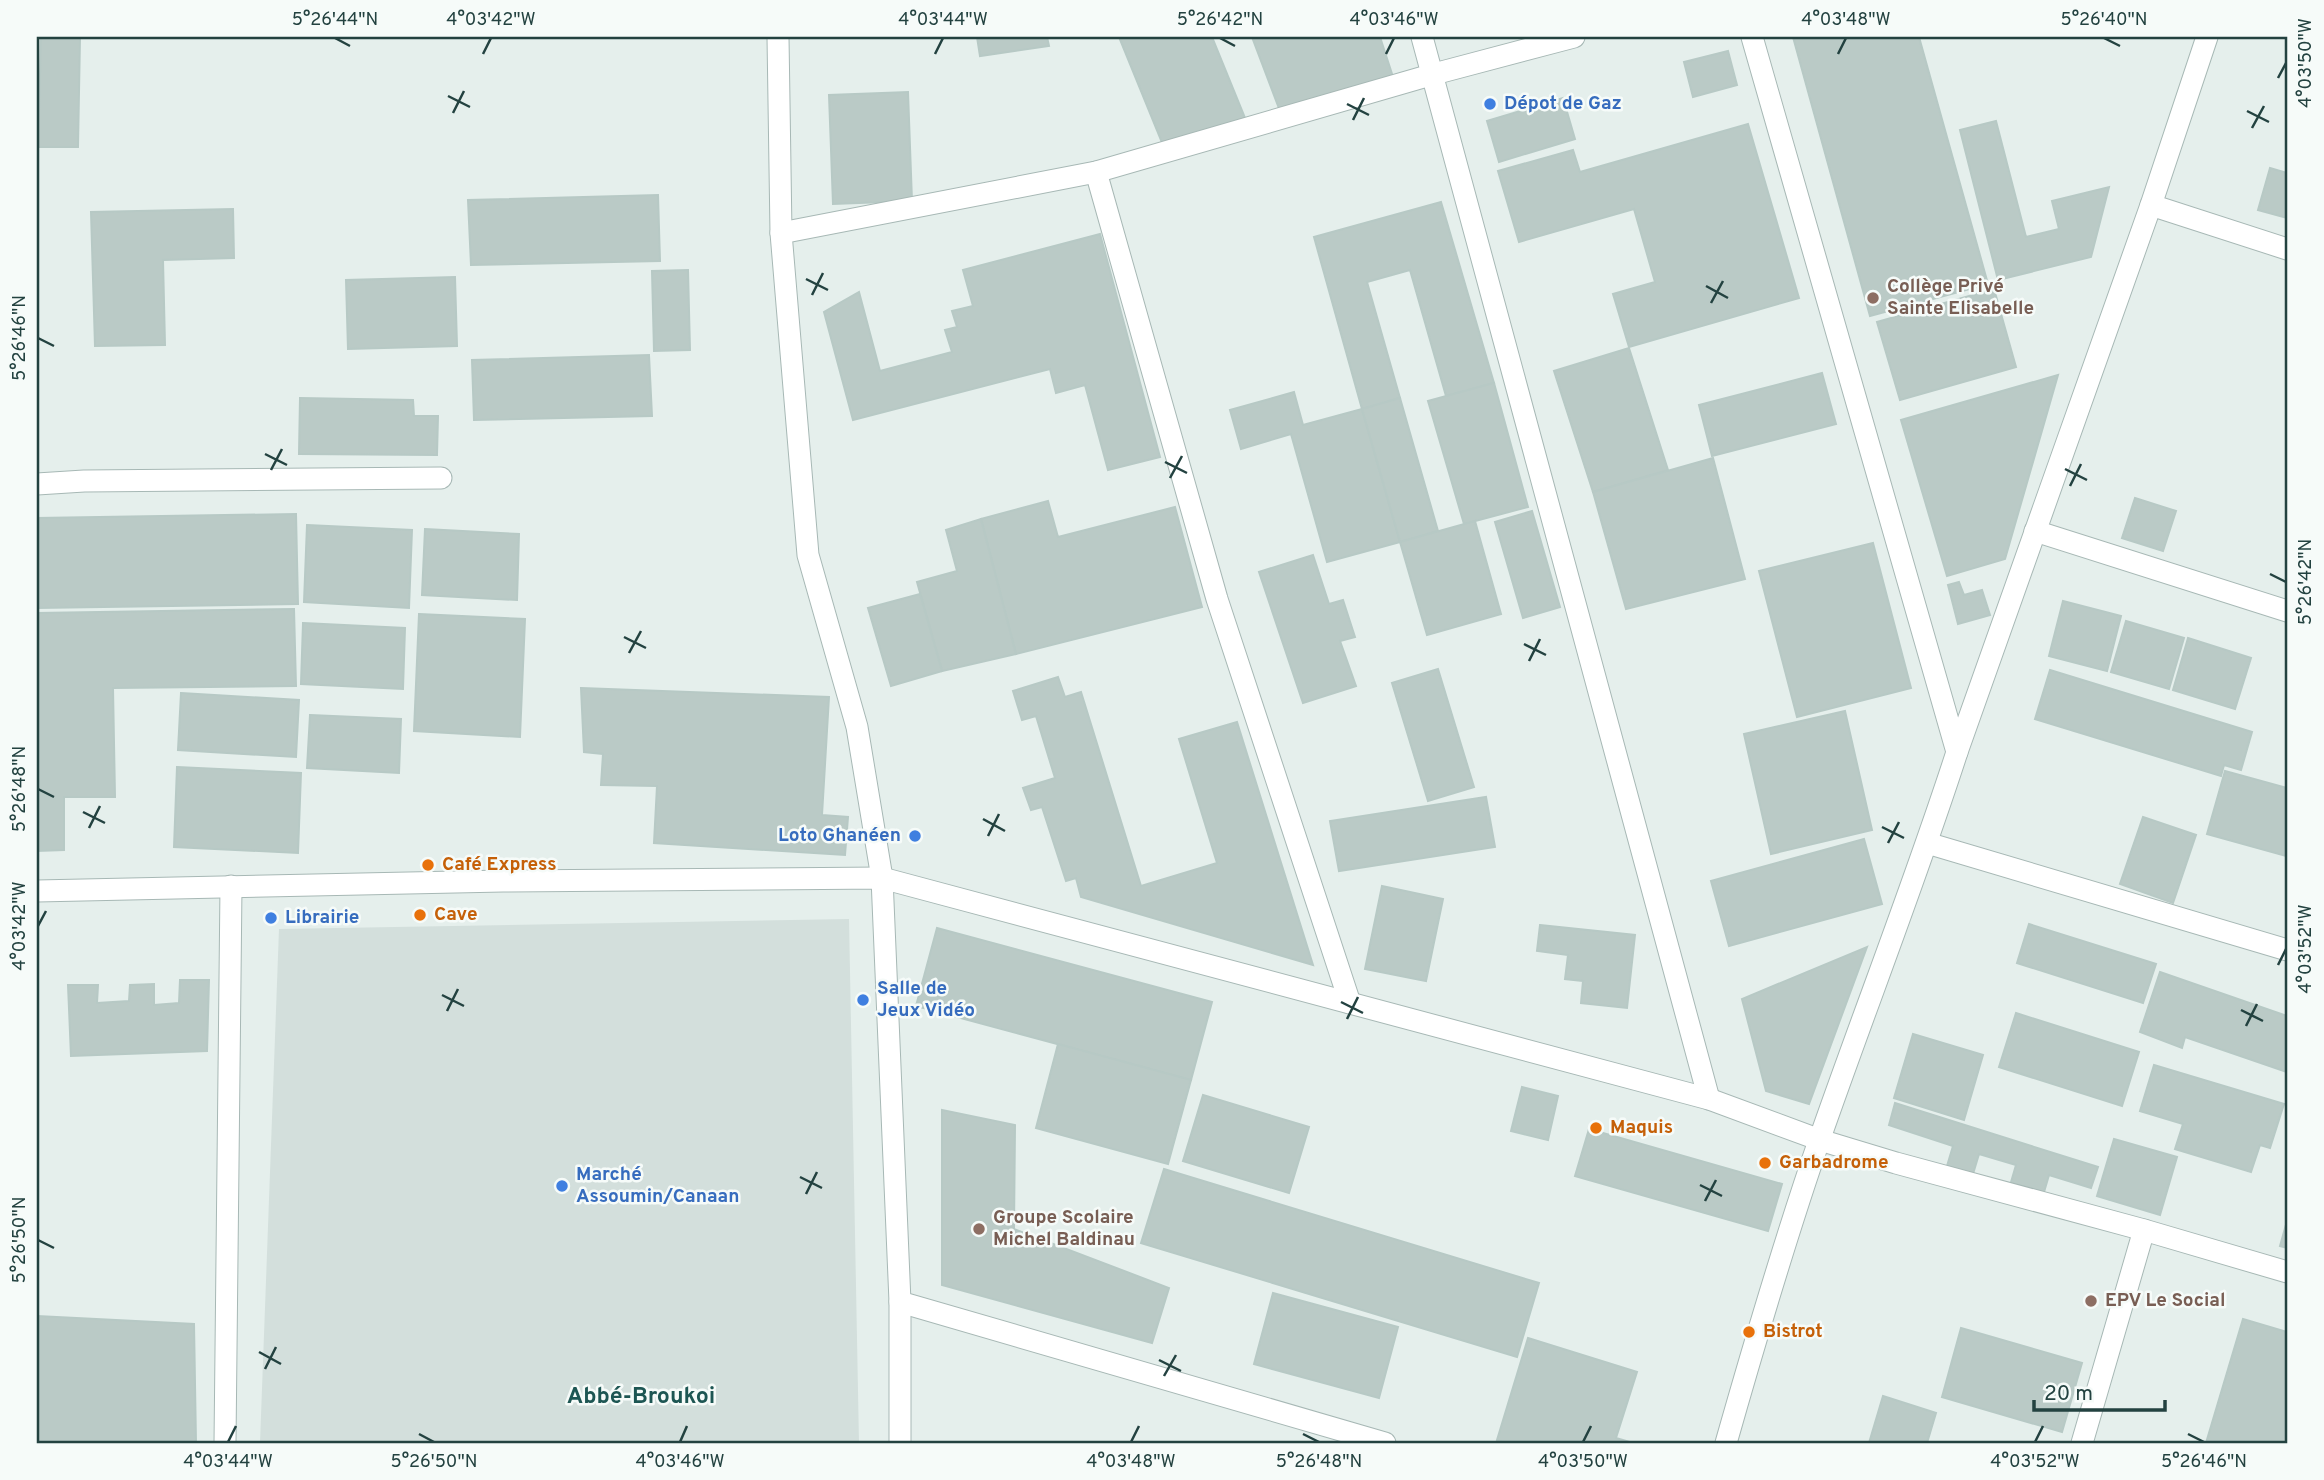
<svg xmlns="http://www.w3.org/2000/svg" width="2324" height="1480" viewBox="0 0 2324 1480" font-family="Overpass,sans-serif">
	<style>
		.built { fill: #d3dfdc }
		.building { fill: #bacac6; stroke: #b7c9c5; stroke-width: 2 }
		.lines { fill: none; stroke-linecap: round; stroke-linejoin: round }
		.minor-casing { stroke: #a7b8b5; stroke-width: 23 }
		.minor { stroke: #fff; stroke-width: 21 }
		.ticks { fill: none; stroke: #234240; stroke-width: 2.5 }
		.shop-dot { fill: #3f7fe0; stroke: #f6fbf9; stroke-width: 2.5 }
		.education-dot { fill: #8d6e63; stroke: #f6fbf9; stroke-width: 2.5 }
		.food-dot { fill: #e8710a; stroke: #f6fbf9; stroke-width: 2.5 }
		.labels { text-anchor: middle; dominant-baseline: central; stroke-width: 5; stroke-linejoin: round; paint-order: stroke }
		.shop-label { font-size: 19px; font-weight: bold; fill: #366cbe; stroke: #f6fbf9; text-anchor: start }
		.education-label { font-size: 19px; font-weight: bold; fill: #785e54; stroke: #f6fbf9; text-anchor: start }
		.food-label { font-size: 19px; font-weight: bold; fill: #c56008; stroke: #f6fbf9; text-anchor: start }
		.quarter-label { font-size: 23px; font-weight: bold; fill: #1d5653; stroke: #f6fbf9 }
		.neatline { fill: none; stroke: #234240; stroke-width: 2.5 }
		.ticks-label { font-size: 18px; text-anchor: middle; fill: #234240 }
	</style>
	<rect width="100%" height="100%" fill="#e5efec"/>
	<path class="built" d="M 849,919 L 859,1443 L 260,1443 L 279,929 Z"/>
	<g class="building">
		<path d="M 41,37 L 80,37 L 78,147 L 38,147 Z"/>
		<path d="M 977,37 L 1047,37 L 1049,46 L 980,56 Z"/>
		<path d="M 1119,37 L 1212,37 L 1245,118 L 1165,150 Z"/>
		<path d="M 1252,37 L 1380,37 L 1394,80 L 1280,111 Z"/>
		<path d="M 1793,37 L 1919,37 L 1988,284 L 1870,316 Z"/>
		<path d="M 1728,51 L 1737,85 L 1693,97 L 1684,62 Z"/>
		<path d="M 908,92 L 912,201 L 833,204 L 829,95 Z"/>
		<path d="M 1563,98 L 1575,139 L 1499,162 L 1487,121 Z"/>
		<path d="M 1996,121 L 2026,237 L 2059,229 L 2052,201 L 2109,187 L 2091,257 L 1998,280 L 1960,130 Z"/>
		<path d="M 1748,124 L 1799,298 L 1629,347 L 1613,294 L 1655,282 L 1634,209 L 1519,242 L 1498,171 L 1573,150 L 1580,172 Z"/>
		<path d="M 2270,168 L 2287,173 L 2287,218 L 2258,210 Z"/>
		<path d="M 658,195 L 660,261 L 471,265 L 468,200 Z"/>
		<path d="M 1441,202 L 1494,383 L 1446,396 L 1410,270 L 1367,282 L 1400,398 L 1362,409 L 1314,237 Z"/>
		<path d="M 233,209 L 234,258 L 163,260 L 165,345 L 95,346 L 91,212 Z"/>
		<path d="M 1100,234 L 1160,457 L 1108,470 L 1085,385 L 1056,393 L 1050,369 L 853,420 L 824,312 L 859,292 L 880,371 L 952,352 L 945,330 L 957,327 L 952,311 L 973,306 L 963,270 Z"/>
		<path d="M 688,270 L 690,350 L 654,351 L 652,271 Z"/>
		<path d="M 455,277 L 457,346 L 348,349 L 346,280 Z"/>
		<path d="M 1994,289 L 2016,367 L 1900,400 L 1877,322 Z"/>
		<path d="M 1629,348 L 1668,470 L 1593,492 L 1554,371 Z"/>
		<path d="M 649,355 L 652,416 L 474,420 L 472,360 Z"/>
		<path d="M 1822,373 L 1836,424 L 1712,456 L 1699,405 Z"/>
		<path d="M 2058,375 L 2005,559 L 1947,576 L 1901,420 Z"/>
		<path d="M 1494,383 L 1528,507 L 1464,524 L 1428,401 Z"/>
		<path d="M 1294,392 L 1303,425 L 1362,409 L 1400,542 L 1327,562 L 1291,434 L 1241,449 L 1230,410 Z"/>
		<path d="M 300,398 L 413,400 L 414,416 L 438,416 L 437,455 L 299,454 Z"/>
		<path d="M 1400,398 L 1438,531 L 1400,542 L 1362,409 Z"/>
		<path d="M 1713,458 L 1745,579 L 1626,609 L 1593,492 Z"/>
		<path d="M 2135,498 L 2176,511 L 2163,551 L 2122,538 Z"/>
		<path d="M 1048,501 L 1058,537 L 1175,507 L 1202,607 L 1016,654 L 981,519 Z"/>
		<path d="M 1532,511 L 1560,607 L 1523,618 L 1495,522 Z"/>
		<path d="M 296,514 L 298,604 L 37,608 L 37,518 Z"/>
		<path d="M 981,519 L 1016,654 L 942,671 L 917,582 L 957,571 L 946,530 Z"/>
		<path d="M 1475,521 L 1501,614 L 1427,635 L 1400,542 Z"/>
		<path d="M 307,525 L 412,530 L 409,608 L 304,602 Z"/>
		<path d="M 425,529 L 519,534 L 517,600 L 422,595 Z"/>
		<path d="M 1873,543 L 1911,688 L 1797,717 L 1759,571 Z"/>
		<path d="M 1313,555 L 1329,604 L 1343,600 L 1355,637 L 1340,641 L 1356,686 L 1303,703 L 1259,572 Z"/>
		<path d="M 1959,582 L 1964,595 L 1982,590 L 1990,615 L 1958,624 L 1948,585 Z"/>
		<path d="M 920,594 L 942,671 L 891,686 L 868,608 Z"/>
		<path d="M 2063,601 L 2121,616 L 2107,671 L 2049,656 Z"/>
		<path d="M 294,609 L 296,686 L 113,688 L 115,797 L 64,797 L 64,850 L 37,851 L 37,613 Z"/>
		<path d="M 419,614 L 525,619 L 520,737 L 414,731 Z"/>
		<path d="M 2126,621 L 2184,638 L 2169,689 L 2111,672 Z"/>
		<path d="M 303,623 L 405,628 L 403,689 L 301,684 Z"/>
		<path d="M 2188,638 L 2251,658 L 2235,709 L 2173,690 Z"/>
		<path d="M 1438,669 L 1474,787 L 1428,801 L 1392,683 Z"/>
		<path d="M 2050,670 L 2252,732 L 2241,770 L 2224,765 L 2221,776 L 2035,719 Z"/>
		<path d="M 1058,677 L 1065,697 L 1081,692 L 1141,886 L 1217,863 L 1179,739 L 1237,722 L 1313,965 L 1081,897 L 1076,878 L 1066,881 L 1042,807 L 1031,810 L 1023,788 L 1055,778 L 1036,716 L 1022,720 L 1013,691 Z"/>
		<path d="M 581,688 L 829,697 L 822,815 L 848,817 L 845,855 L 654,843 L 657,786 L 601,785 L 603,754 L 584,752 Z"/>
		<path d="M 181,693 L 299,700 L 296,757 L 178,750 Z"/>
		<path d="M 1845,711 L 1872,830 L 1771,854 L 1744,734 Z"/>
		<path d="M 310,715 L 401,719 L 399,773 L 307,768 Z"/>
		<path d="M 177,767 L 301,773 L 298,853 L 174,847 Z"/>
		<path d="M 2225,771 L 2287,788 L 2286,856 L 2207,834 Z"/>
		<path d="M 1486,797 L 1495,847 L 1339,871 L 1330,821 Z"/>
		<path d="M 2143,817 L 2196,835 L 2173,903 L 2120,884 Z"/>
		<path d="M 1864,839 L 1882,904 L 1729,946 L 1711,881 Z"/>
		<path d="M 1382,886 L 1443,899 L 1426,981 L 1365,969 Z"/>
		<path d="M 2029,924 L 2156,964 L 2143,1003 L 2017,963 Z"/>
		<path d="M 1540,925 L 1635,935 L 1627,1008 L 1581,1003 L 1583,981 L 1565,979 L 1568,955 L 1537,951 Z"/>
		<path d="M 937,928 L 1212,1002 L 1191,1080 L 916,1006 Z"/>
		<path d="M 1867,947 L 1809,1104 L 1766,1091 L 1742,999 Z"/>
		<path d="M 2160,972 L 2287,1016 L 2287,1072 L 2185,1037 L 2182,1048 L 2140,1032 Z"/>
		<path d="M 180,980 L 209,980 L 207,1051 L 71,1056 L 68,985 L 98,985 L 97,1003 L 129,1001 L 130,985 L 154,984 L 154,1005 L 179,1003 Z"/>
		<path d="M 2016,1013 L 2139,1052 L 2122,1106 L 1999,1067 Z"/>
		<path d="M 1913,1034 L 1983,1055 L 1964,1120 L 1894,1098 Z"/>
		<path d="M 1058,1044 L 1191,1080 L 1168,1164 L 1036,1128 Z"/>
		<path d="M 2154,1065 L 2284,1104 L 2270,1148 L 2260,1145 L 2251,1172 L 2175,1149 L 2183,1124 L 2140,1111 Z"/>
		<path d="M 1522,1087 L 1558,1096 L 1548,1140 L 1511,1131 Z"/>
		<path d="M 1203,1095 L 1309,1127 L 1289,1193 L 1183,1161 Z"/>
		<path d="M 1895,1103 L 2098,1167 L 2091,1188 L 2049,1175 L 2042,1199 L 2009,1189 L 2016,1165 L 1979,1154 L 1973,1174 L 1947,1166 L 1953,1146 L 1889,1125 Z"/>
		<path d="M 942,1110 L 1015,1125 L 1014,1229 L 1169,1288 L 1152,1343 L 942,1285 Z"/>
		<path d="M 1589,1129 L 1782,1184 L 1768,1231 L 1575,1176 Z"/>
		<path d="M 2114,1139 L 2177,1157 L 2160,1215 L 2097,1196 Z"/>
		<path d="M 1164,1169 L 1539,1283 L 1517,1357 L 1141,1243 Z"/>
		<path d="M 2287,1221 L 2287,1248 L 2280,1246 Z"/>
		<path d="M 1273,1293 L 1398,1327 L 1379,1398 L 1254,1364 Z"/>
		<path d="M 37,1316 L 194,1324 L 196,1443 L 37,1443 Z"/>
		<path d="M 2243,1319 L 2287,1332 L 2287,1443 L 2206,1443 Z"/>
		<path d="M 1961,1328 L 2082,1363 L 2062,1432 L 1942,1397 Z"/>
		<path d="M 1528,1338 L 1637,1372 L 1616,1438 L 1633,1443 L 1508,1443 L 1497,1440 Z"/>
		<path d="M 1883,1396 L 1936,1413 L 1927,1443 L 1869,1443 Z"/>
	</g>
	<g class="lines">
		<defs>
			<g id="minor">
				<path d="M 778,37 L 781,233 L 808,555 L 857,727 L 882,878 L 900,1302 L 900,1443"/>
				<path d="M 1422,37 L 1709,1099"/>
				<path d="M 1752,37 L 1957,752"/>
				<path d="M 1096,172 L 1217,599 L 1350,1003"/>
				<path d="M 2151,205 L 2287,249"/>
				<path d="M 781,233 L 1096,172 L 1434,74 L 1574,37"/>
				<path d="M 37,484 L 84,481 L 441,478"/>
				<path d="M 2035,531 L 2287,611"/>
				<path d="M 1927,843 L 2287,950"/>
				<path d="M 37,891 L 503,881 L 882,878 L 1709,1099 L 1820,1140 L 1896,1163 L 2144,1230 L 2287,1272"/>
				<path d="M 900,1302 L 1385,1443"/>
				<path d="M 225,1443 L 231,886"/>
				<path d="M 1726,1443 C 1755,1341 1785,1239 1820,1138 C 1865,1009 1915,882 1957,752 L 2151,205 L 2207,37"/>
				<path d="M 2082,1443 L 2144,1230"/>
			</g>
		</defs>
		<use href="#minor" class="minor-casing"/>
		<use href="#minor" class="minor"/>
	</g>
	<path class="ticks" d="M 335,38 L 350,46M 1220,38 L 1235,46M 2104,38 L 2120,46M 483,54 L 491,38M 935,54 L 943,38M 1386,54 L 1394,38M 1838,54 L 1846,38M 2278,78 L 2286,63M 448,96 L 470,107M 1347,104 L 1369,115M 2247,111 L 2269,122M 453,113 L 464,91M 1353,120 L 1364,98M 2252,128 L 2264,106M 806,279 L 828,290M 1706,286 L 1728,298M 812,295 L 823,273M 1711,303 L 1723,281M 38,338 L 54,346M 265,454 L 287,465M 1165,462 L 1187,473M 2065,469 L 2087,480M 271,470 L 282,449M 1170,478 L 1182,456M 2070,486 L 2081,464M 2270,574 L 2286,582M 624,637 L 646,648M 1524,644 L 1546,655M 629,653 L 641,631M 1529,661 L 1540,639M 38,789 L 54,797M 83,812 L 105,823M 983,819 L 1005,831M 1882,827 L 1904,838M 89,828 L 100,806M 988,836 L 999,814M 1888,843 L 1899,822M 38,926 L 46,911M 2278,965 L 2286,949M 442,995 L 464,1006M 1341,1002 L 1363,1013M 2241,1010 L 2263,1021M 447,1011 L 458,989M 1347,1019 L 1358,997M 2246,1026 L 2257,1004M 800,1177 L 822,1188M 1700,1185 L 1722,1196M 806,1194 L 817,1172M 1705,1201 L 1716,1180M 38,1240 L 54,1248M 259,1352 L 281,1364M 1159,1360 L 1181,1371M 265,1369 L 276,1347M 1164,1376 L 1176,1355M 419,1434 L 434,1442M 1303,1434 L 1319,1442M 2188,1434 L 2204,1442M 228,1442 L 236,1426M 680,1442 L 687,1426M 1131,1442 L 1139,1426M 1583,1442 L 1591,1426M 2035,1442 L 2043,1426"/>
	<g class="shop-dot">
		<circle cx="1490" cy="104" r="7"/>
		<circle cx="915" cy="836" r="7"/>
		<circle cx="271" cy="918" r="7"/>
		<circle cx="863" cy="1000" r="7"/>
		<circle cx="562" cy="1186" r="7"/>
	</g>
	<g class="education-dot">
		<circle cx="1873" cy="298" r="7"/>
		<circle cx="979" cy="1229" r="7"/>
		<circle cx="2091" cy="1301" r="7"/>
	</g>
	<g class="food-dot">
		<circle cx="428" cy="865" r="7"/>
		<circle cx="420" cy="915" r="7"/>
		<circle cx="1596" cy="1128" r="7"/>
		<circle cx="1765" cy="1163" r="7"/>
		<circle cx="1749" cy="1332" r="7"/>
	</g>
	<g class="labels">
		<g class="shop-label">
			<text x="1504" y="104">Dépot de Gaz</text>
			<text x="901" y="836" text-anchor="end">Loto Ghanéen</text>
			<text x="285" y="918">Librairie</text>
			<text x="877" y="989">Salle de<tspan x="877" dy="22">Jeux Vidéo</tspan></text>
			<text x="576" y="1175">Marché<tspan x="576" dy="22">Assoumin/Canaan</tspan></text>
		</g>
		<g class="education-label">
			<text x="1887" y="287">Collège Privé<tspan x="1887" dy="22">Sainte Elisabelle</tspan></text>
			<text x="993" y="1218">Groupe Scolaire<tspan x="993" dy="22">Michel Baldinau</tspan></text>
			<text x="2105" y="1301">EPV Le Social</text>
		</g>
		<g class="food-label">
			<text x="442" y="865">Café Express</text>
			<text x="434" y="915">Cave</text>
			<text x="1610" y="1128">Maquis</text>
			<text x="1779" y="1163">Garbadrome</text>
			<text x="1763" y="1332">Bistrot</text>
		</g>
		<g class="quarter-label">
			<text x="641" y="1397">Abbé-Broukoi</text>
		</g>
	</g>
	<rect width="2324" height="1480" fill="none" stroke="#f6fbf9" stroke-width="77"/>
	<path d="M2034 1400v10h131v-10" fill="none" stroke="#234240" stroke-width="3.5"/>
	<text x="2044" y="1400" font-size="21" fill="#234240" stroke="#f6fbf9" stroke-width="5" paint-order="stroke">20 m</text>
	<rect x="38" y="38" width="2248" height="1404" class="neatline"/>
	<g class="ticks-label">
		<text x="335" y="25">5°26'44"N</text>
		<text x="491" y="25">4°03'42"W</text>
		<text x="943" y="25">4°03'44"W</text>
		<text x="1220" y="25">5°26'42"N</text>
		<text x="1394" y="25">4°03'46"W</text>
		<text x="1846" y="25">4°03'48"W</text>
		<text x="2104" y="25">5°26'40"N</text>
		<text transform="translate(2305 63) rotate(-90)" y="6">4°03'50"W</text>
		<text transform="translate(19 338) rotate(-90)" y="6">5°26'46"N</text>
		<text transform="translate(2305 582) rotate(-90)" y="6">5°26'42"N</text>
		<text transform="translate(19 789) rotate(-90)" y="6">5°26'48"N</text>
		<text transform="translate(19 926) rotate(-90)" y="6">4°03'42"W</text>
		<text transform="translate(2305 949) rotate(-90)" y="6">4°03'52"W</text>
		<text transform="translate(19 1240) rotate(-90)" y="6">5°26'50"N</text>
		<text x="228" y="1467">4°03'44"W</text>
		<text x="434" y="1467">5°26'50"N</text>
		<text x="680" y="1467">4°03'46"W</text>
		<text x="1131" y="1467">4°03'48"W</text>
		<text x="1319" y="1467">5°26'48"N</text>
		<text x="1583" y="1467">4°03'50"W</text>
		<text x="2035" y="1467">4°03'52"W</text>
		<text x="2204" y="1467">5°26'46"N</text>
	</g>
</svg>
